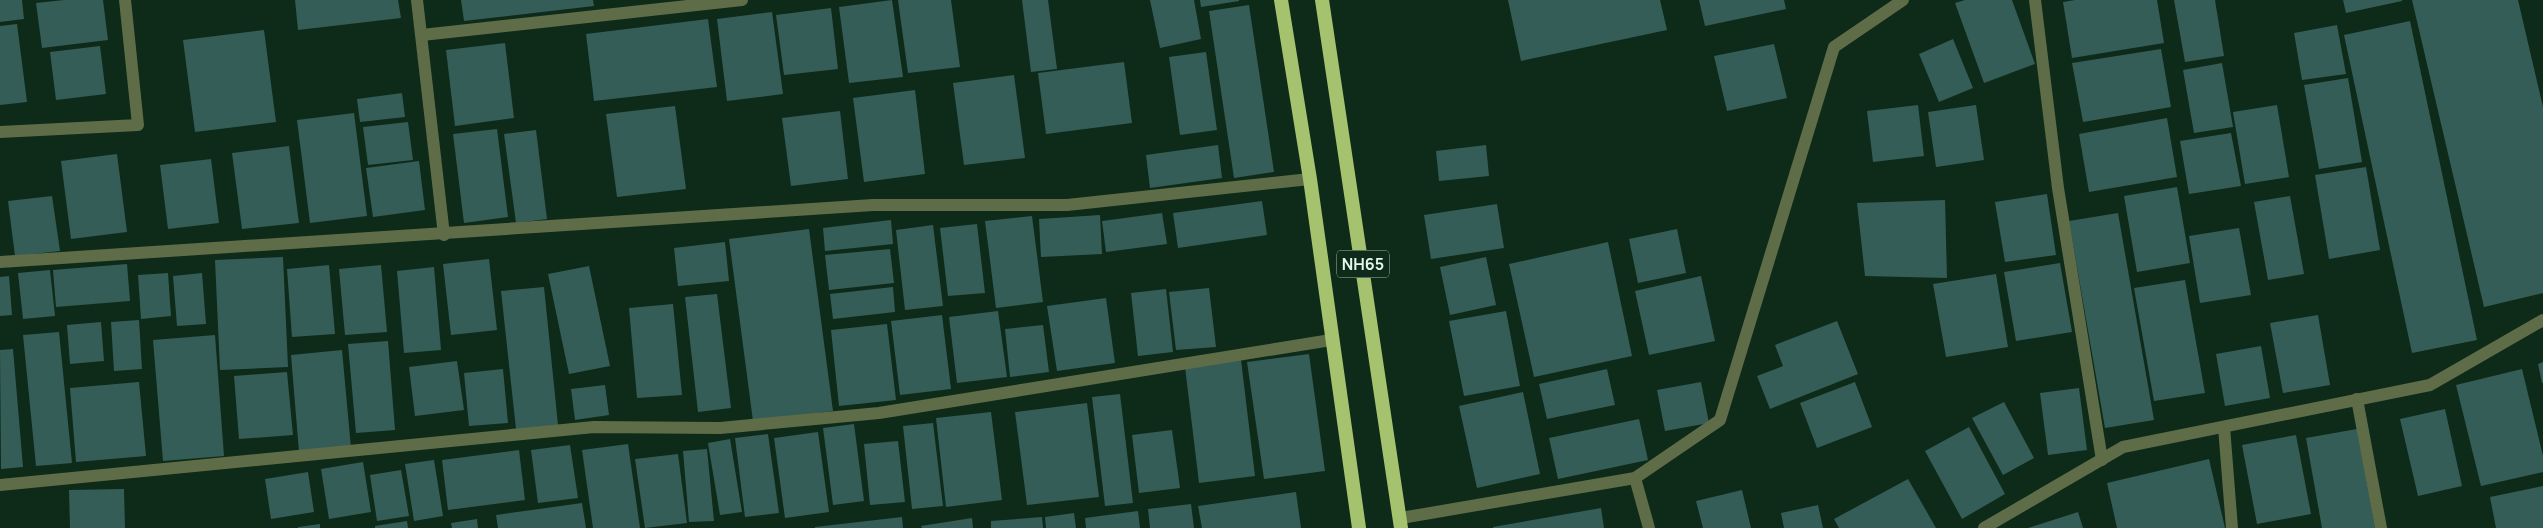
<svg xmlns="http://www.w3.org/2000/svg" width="2543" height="528" viewBox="0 0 2543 528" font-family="Manrope,sans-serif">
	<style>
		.building { fill: #345d57 }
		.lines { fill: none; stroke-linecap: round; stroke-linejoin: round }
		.minor { stroke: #5f6c48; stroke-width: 12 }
		.tertiary { stroke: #5f6c48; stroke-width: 12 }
		.trunk { stroke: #a5c26f; stroke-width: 14 }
		.labels { text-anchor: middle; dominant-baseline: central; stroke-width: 4.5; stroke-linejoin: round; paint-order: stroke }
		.shield { fill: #0e2a19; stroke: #a4b9ab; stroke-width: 1 }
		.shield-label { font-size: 16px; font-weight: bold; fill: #e5f6ea }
	</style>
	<rect width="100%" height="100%" fill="#0e2a19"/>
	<g class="building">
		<path d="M 0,0 L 22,0 L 24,19 L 0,22 Z"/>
		<path d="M 64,0 L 103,0 L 108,40 L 42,48 L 36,3 Z"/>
		<path d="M 295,0 L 398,0 L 401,18 L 298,30 Z"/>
		<path d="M 461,0 L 593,0 L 594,6 L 464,21 Z"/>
		<path d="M 892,0 L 903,77 L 849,83 L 839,7 Z"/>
		<path d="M 898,0 L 951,0 L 960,67 L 908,73 Z"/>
		<path d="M 1022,0 L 1048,0 L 1057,69 L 1031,72 Z"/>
		<path d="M 1150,0 L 1194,0 L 1201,39 L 1160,48 Z"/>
		<path d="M 1200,0 L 1239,0 L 1239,1 L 1201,7 Z"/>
		<path d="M 1508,0 L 1660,0 L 1667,30 L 1521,61 Z"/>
		<path d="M 1699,0 L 1784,0 L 1786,9 L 1705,26 Z"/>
		<path d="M 1965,0 L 2012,0 L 2035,64 L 1984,83 L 1955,3 Z"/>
		<path d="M 2075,0 L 2157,0 L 2164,43 L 2072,58 L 2063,2 Z"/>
		<path d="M 2174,0 L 2215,0 L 2224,56 L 2185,62 Z"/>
		<path d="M 2343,0 L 2402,0 L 2402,1 L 2346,13 Z"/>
		<path d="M 2412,0 L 2518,0 L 2543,107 L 2543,293 L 2484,307 Z"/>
		<path d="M 1249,5 L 1274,172 L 1234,178 L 1209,11 Z"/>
		<path d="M 831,8 L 838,69 L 784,75 L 776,15 Z"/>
		<path d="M 772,12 L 783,94 L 727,101 L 717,19 Z"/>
		<path d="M 708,19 L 717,87 L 594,101 L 586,34 Z"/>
		<path d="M 2410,21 L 2477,340 L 2412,353 L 2344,35 Z"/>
		<path d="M 17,24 L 27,102 L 0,105 L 0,26 Z"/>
		<path d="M 2337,25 L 2346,74 L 2302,80 L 2294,33 Z"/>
		<path d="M 264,30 L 276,122 L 195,132 L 183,40 Z"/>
		<path d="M 1953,39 L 1973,88 L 1939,102 L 1919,54 Z"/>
		<path d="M 505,43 L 514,118 L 455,126 L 446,50 Z"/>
		<path d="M 1774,44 L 1787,98 L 1727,111 L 1714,56 Z"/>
		<path d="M 100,46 L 106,94 L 56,100 L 50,52 Z"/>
		<path d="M 2161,49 L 2171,107 L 2083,122 L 2072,63 Z"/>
		<path d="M 1206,52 L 1217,130 L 1180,135 L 1169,57 Z"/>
		<path d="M 1124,62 L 1132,123 L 1046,134 L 1038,73 Z"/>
		<path d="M 2222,63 L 2233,127 L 2194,133 L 2183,70 Z"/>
		<path d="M 1014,75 L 1025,158 L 964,165 L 953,83 Z"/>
		<path d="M 2348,78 L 2362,162 L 2319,169 L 2304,85 Z"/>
		<path d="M 915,90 L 925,174 L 864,182 L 853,98 Z"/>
		<path d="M 402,93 L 405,117 L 360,122 L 357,99 Z"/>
		<path d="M 1918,105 L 1924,156 L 1873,162 L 1867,111 Z"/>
		<path d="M 1976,105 L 1984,160 L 1936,167 L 1928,112 Z"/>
		<path d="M 2277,105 L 2289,177 L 2245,184 L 2233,112 Z"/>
		<path d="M 675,106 L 686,189 L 617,197 L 606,114 Z"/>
		<path d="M 840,111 L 848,179 L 791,186 L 782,118 Z"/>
		<path d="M 354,113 L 367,216 L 310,223 L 297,120 Z"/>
		<path d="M 2167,118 L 2177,177 L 2089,192 L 2079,134 Z"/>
		<path d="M 408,122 L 413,160 L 368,165 L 363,127 Z"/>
		<path d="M 497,129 L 508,217 L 464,223 L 453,134 Z"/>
		<path d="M 536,130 L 547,219 L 516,223 L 504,134 Z"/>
		<path d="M 2231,133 L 2241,186 L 2189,194 L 2180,141 Z"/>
		<path d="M 1218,145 L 1222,178 L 1150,188 L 1146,155 Z"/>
		<path d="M 1486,145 L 1489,176 L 1439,181 L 1436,151 Z"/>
		<path d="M 289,146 L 299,223 L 242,229 L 232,153 Z"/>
		<path d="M 117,154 L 127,232 L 71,239 L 61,161 Z"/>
		<path d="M 211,159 L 219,223 L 168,229 L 160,165 Z"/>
		<path d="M 419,161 L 425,210 L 373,217 L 366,168 Z"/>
		<path d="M 2366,167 L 2380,250 L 2329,259 L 2315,175 Z"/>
		<path d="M 2177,187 L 2190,263 L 2137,272 L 2124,196 Z"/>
		<path d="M 2047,194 L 2056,255 L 2005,262 L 1995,202 Z"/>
		<path d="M 52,196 L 60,251 L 15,256 L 8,201 Z"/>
		<path d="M 2290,196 L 2304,274 L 2268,280 L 2254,202 Z"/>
		<path d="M 1945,200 L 1947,278 L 1865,276 L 1857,203 Z"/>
		<path d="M 1262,201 L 1267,235 L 1178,248 L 1173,213 Z"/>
		<path d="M 1497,204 L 1504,248 L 1431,259 L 1424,215 Z"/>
		<path d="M 1162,213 L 1167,244 L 1106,252 L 1102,221 Z"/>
		<path d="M 2118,213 L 2154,420 L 2105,428 L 2069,221 Z"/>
		<path d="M 1100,215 L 1102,254 L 1041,257 L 1039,219 Z"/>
		<path d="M 1032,216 L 1043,302 L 996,308 L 985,221 Z"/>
		<path d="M 891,220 L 893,244 L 825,251 L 823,228 Z"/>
		<path d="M 977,224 L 985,293 L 948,296 L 940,228 Z"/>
		<path d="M 933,225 L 943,306 L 905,310 L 896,230 Z"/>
		<path d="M 2239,228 L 2251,295 L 2200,303 L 2189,236 Z"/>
		<path d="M 809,229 L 833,411 L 753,421 L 729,239 Z"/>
		<path d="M 1677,229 L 1686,273 L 1638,283 L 1629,239 Z"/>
		<path d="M 725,242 L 729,281 L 678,286 L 674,248 Z"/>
		<path d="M 1608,242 L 1632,356 L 1534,377 L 1509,264 Z"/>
		<path d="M 890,249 L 894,283 L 829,290 L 825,255 Z"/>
		<path d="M 283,257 L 288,367 L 220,370 L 215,260 Z"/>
		<path d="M 1486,257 L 1496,305 L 1450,315 L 1440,267 Z"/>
		<path d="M 489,259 L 497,330 L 451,335 L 443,264 Z"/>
		<path d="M 2060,263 L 2072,332 L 2016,341 L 2004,272 Z"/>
		<path d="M 127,264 L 130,301 L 56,307 L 53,270 Z"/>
		<path d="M 329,265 L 335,334 L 292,337 L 287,269 Z"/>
		<path d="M 381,265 L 387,332 L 345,335 L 339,269 Z"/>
		<path d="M 589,266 L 610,366 L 569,374 L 548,274 Z"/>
		<path d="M 434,267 L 441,350 L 404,353 L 397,271 Z"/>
		<path d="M 50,270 L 55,316 L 23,319 L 18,273 Z"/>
		<path d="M 168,273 L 171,316 L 141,319 L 138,275 Z"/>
		<path d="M 202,273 L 206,324 L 177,326 L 173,276 Z"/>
		<path d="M 1996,274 L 2008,347 L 1946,357 L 1933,284 Z"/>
		<path d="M 9,276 L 12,315 L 0,316 L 0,277 Z"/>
		<path d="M 1701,276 L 1715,341 L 1649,355 L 1635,291 Z"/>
		<path d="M 2185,280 L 2205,393 L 2154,401 L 2134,288 Z"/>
		<path d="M 544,287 L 558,425 L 516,429 L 501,291 Z"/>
		<path d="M 893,287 L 895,312 L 833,319 L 830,294 Z"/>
		<path d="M 1209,288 L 1216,347 L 1176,350 L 1169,292 Z"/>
		<path d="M 1166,289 L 1173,352 L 1138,356 L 1131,293 Z"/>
		<path d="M 717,294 L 731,408 L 698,412 L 685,297 Z"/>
		<path d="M 1106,298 L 1115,363 L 1057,371 L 1047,306 Z"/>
		<path d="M 673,304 L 682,395 L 637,398 L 629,308 Z"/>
		<path d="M 998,311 L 1007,377 L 957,383 L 949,317 Z"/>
		<path d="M 1506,311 L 1520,386 L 1464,396 L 1449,321 Z"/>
		<path d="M 942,315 L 951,389 L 900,395 L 891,321 Z"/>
		<path d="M 2318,315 L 2330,385 L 2283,393 L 2270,323 Z"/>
		<path d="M 139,320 L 142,369 L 114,371 L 111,322 Z"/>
		<path d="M 1837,321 L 1858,374 L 1770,409 L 1757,376 L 1783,366 L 1775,345 Z"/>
		<path d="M 101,322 L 104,361 L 70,364 L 67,325 Z"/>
		<path d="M 887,324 L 896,400 L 839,406 L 831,330 Z"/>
		<path d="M 1043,325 L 1049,372 L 1010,377 L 1005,329 Z"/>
		<path d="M 59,332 L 72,463 L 36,466 L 23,335 Z"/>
		<path d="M 215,335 L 224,456 L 163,461 L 153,340 Z"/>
		<path d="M 388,341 L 395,430 L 356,433 L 348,344 Z"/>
		<path d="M 2261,346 L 2270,398 L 2225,406 L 2216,354 Z"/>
		<path d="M 13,349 L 23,467 L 1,469 L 0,350 Z"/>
		<path d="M 342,350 L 351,448 L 299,452 L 291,355 Z"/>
		<path d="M 1309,354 L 1325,471 L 1264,479 L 1247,362 Z"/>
		<path d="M 1241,360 L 1255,476 L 1199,483 L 1185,367 Z"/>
		<path d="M 457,361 L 464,410 L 415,416 L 409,367 Z"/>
		<path d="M 2543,362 L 2543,383 L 2542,383 L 2538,364 Z"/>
		<path d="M 503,369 L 508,423 L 469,426 L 464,373 Z"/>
		<path d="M 1607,369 L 1615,405 L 1547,419 L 1539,384 Z"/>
		<path d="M 2522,369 L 2543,456 L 2543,472 L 2481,486 L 2456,385 Z"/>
		<path d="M 287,372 L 293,435 L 239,439 L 234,376 Z"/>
		<path d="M 139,382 L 146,456 L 76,462 L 70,388 Z"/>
		<path d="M 1701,382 L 1709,423 L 1665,431 L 1657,390 Z"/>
		<path d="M 1855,382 L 1872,427 L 1817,448 L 1800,403 Z"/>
		<path d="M 605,385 L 609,415 L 575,420 L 571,389 Z"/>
		<path d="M 2079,388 L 2087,450 L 2048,455 L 2040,393 Z"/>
		<path d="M 1523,392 L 1540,474 L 1477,488 L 1459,406 Z"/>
		<path d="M 1120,394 L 1133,503 L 1105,506 L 1092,397 Z"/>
		<path d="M 2004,402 L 2034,458 L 2003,475 L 1972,418 Z"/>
		<path d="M 1087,403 L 1099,497 L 1027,505 L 1015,412 Z"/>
		<path d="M 2445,409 L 2462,486 L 2418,496 L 2400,419 Z"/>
		<path d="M 991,412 L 1002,500 L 946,507 L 936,418 Z"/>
		<path d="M 1639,419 L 1648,460 L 1558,479 L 1549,438 Z"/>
		<path d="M 933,423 L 943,506 L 912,509 L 903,426 Z"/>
		<path d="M 854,424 L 864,501 L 833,505 L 823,428 Z"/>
		<path d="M 1969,427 L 2005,494 L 1962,519 L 1925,451 Z"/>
		<path d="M 2357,429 L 2375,528 L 2322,528 L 2306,438 Z"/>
		<path d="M 1172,430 L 1180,488 L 1139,493 L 1132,435 Z"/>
		<path d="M 818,432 L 829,512 L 785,518 L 774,438 Z"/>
		<path d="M 768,434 L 779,513 L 745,517 L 735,438 Z"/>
		<path d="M 2296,435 L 2311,514 L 2257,524 L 2242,445 Z"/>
		<path d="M 730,439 L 742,512 L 720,515 L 708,443 Z"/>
		<path d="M 898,441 L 905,502 L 870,505 L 864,444 Z"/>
		<path d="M 628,444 L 640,528 L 593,528 L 582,450 Z"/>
		<path d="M 570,445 L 578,498 L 538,503 L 531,450 Z"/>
		<path d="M 707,449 L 714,521 L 689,522 L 683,451 Z"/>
		<path d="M 519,450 L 525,500 L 448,510 L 442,460 Z"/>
		<path d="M 678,454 L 687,523 L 645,528 L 635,459 Z"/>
		<path d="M 2209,459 L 2225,528 L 2117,528 L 2107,483 Z"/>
		<path d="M 434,460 L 443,516 L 414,521 L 405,464 Z"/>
		<path d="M 363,462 L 371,512 L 329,519 L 321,469 Z"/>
		<path d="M 401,470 L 409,516 L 377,521 L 370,475 Z"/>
		<path d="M 308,472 L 314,512 L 271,519 L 265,479 Z"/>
		<path d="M 1908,479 L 1936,528 L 1839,528 L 1834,519 Z"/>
		<path d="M 2543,486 L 2543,528 L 2496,528 L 2490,497 Z"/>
		<path d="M 124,489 L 125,528 L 70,528 L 69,490 Z"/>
		<path d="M 1742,490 L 1751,528 L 1703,528 L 1696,501 Z"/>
		<path d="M 1296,492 L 1301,528 L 1202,528 L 1198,506 Z"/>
		<path d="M 582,503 L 586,528 L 498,528 L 496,515 Z"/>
		<path d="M 1191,504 L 1194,528 L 1150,528 L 1148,509 Z"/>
		<path d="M 1818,505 L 1823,528 L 1784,528 L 1781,513 Z"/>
		<path d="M 1601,508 L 1604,528 L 1493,528 L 1493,527 Z"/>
		<path d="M 1138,511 L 1140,528 L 1086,528 L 1085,518 Z"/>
		<path d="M 2078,512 L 2083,528 L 2028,528 Z"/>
		<path d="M 1074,513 L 1076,528 L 1046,528 L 1045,517 Z"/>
		<path d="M 902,517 L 903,528 L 815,528 L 815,527 Z"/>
		<path d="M 1042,517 L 1043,528 L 991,528 L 991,521 Z"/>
		<path d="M 972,518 L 973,528 L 922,528 L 921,526 Z"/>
		<path d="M 477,519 L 478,528 L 452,528 L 451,523 Z"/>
		<path d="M 407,521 L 408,528 L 375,528 L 375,526 Z"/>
		<path d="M 320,524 L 320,528 L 298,528 L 298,527 Z"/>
	</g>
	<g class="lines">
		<g class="minor">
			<path d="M 417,0 L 444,235"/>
			<path d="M 2035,0 L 2058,188 L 2102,460"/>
			<path d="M 422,35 L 742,0"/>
			<path d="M 0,132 L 138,125 L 125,0"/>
			<path d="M 0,262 L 873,205 L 1067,205 L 1310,179"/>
			<path d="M 2357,399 L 2381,528"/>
			<path d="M 2224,427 L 2232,528"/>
			<path d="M 1635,478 L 1649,528"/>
			<path d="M 0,485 L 594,427 L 720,428 L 879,413 L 1331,340"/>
			<path d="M 1401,518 L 1635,478 L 1720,420 L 1834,47 L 1903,0"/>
		</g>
		<path class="tertiary" d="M 1984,528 L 2123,447 L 2430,385 L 2543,320"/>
		<g class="trunk">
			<path d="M 1281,0 L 1310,179 L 1359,528"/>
			<path d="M 1322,0 L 1401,528"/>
		</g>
	</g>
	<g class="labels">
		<rect class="shield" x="1337" y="250.5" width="52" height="27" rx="4"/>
		<g class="shield-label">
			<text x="1363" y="264">NH65</text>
		</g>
	</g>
</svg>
